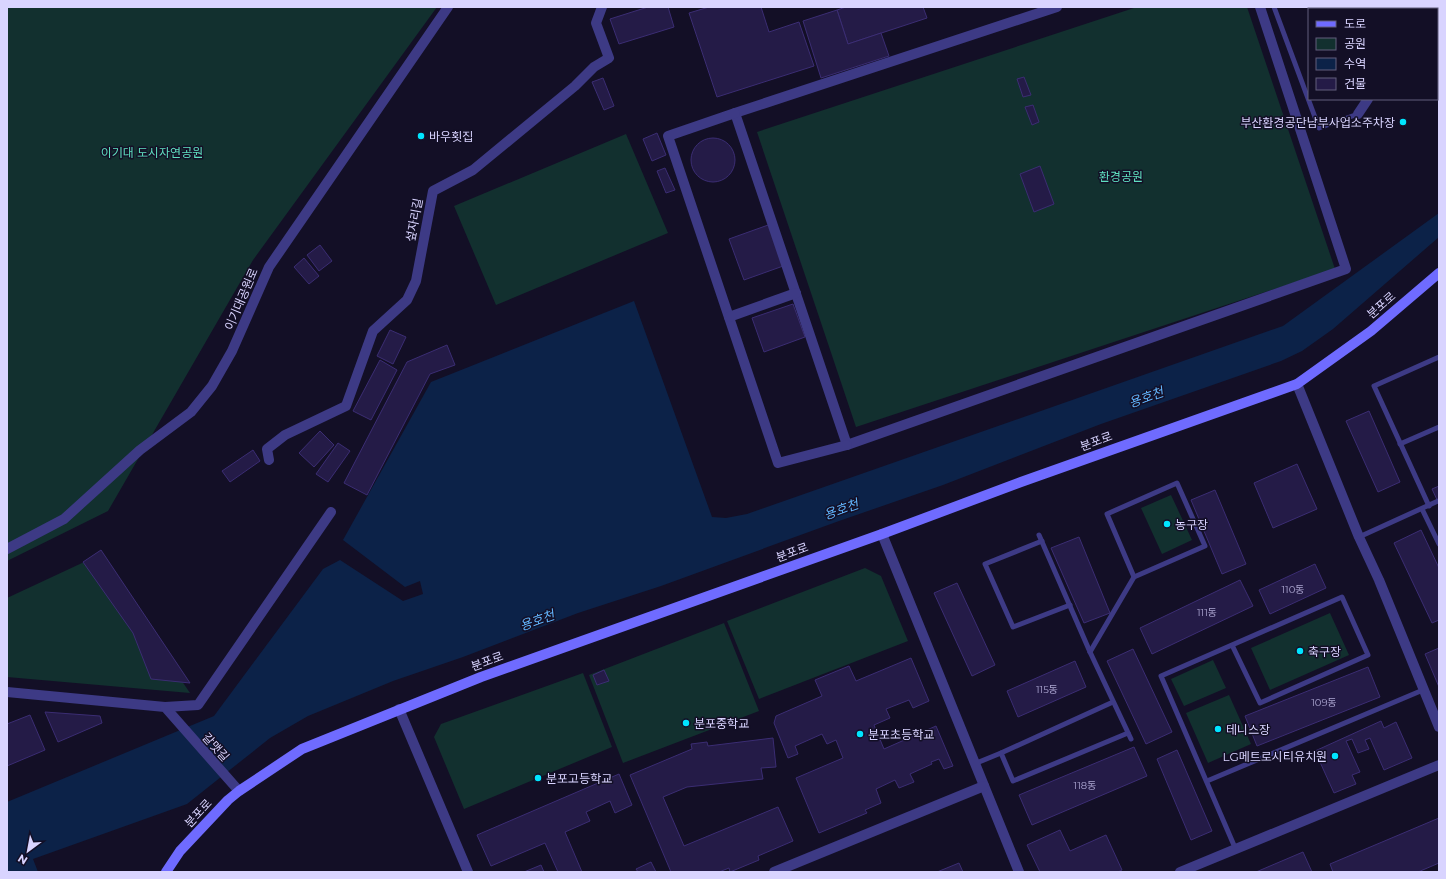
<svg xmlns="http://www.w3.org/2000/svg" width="1446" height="879" viewBox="0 0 1446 879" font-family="Montserrat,'Noto Sans KR',sans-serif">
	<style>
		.green { fill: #12302f }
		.water { fill: #0c2248 }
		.building { fill: #241b47; stroke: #3b2d73 }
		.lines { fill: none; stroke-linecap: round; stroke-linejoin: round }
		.service { stroke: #3d3a85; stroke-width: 5 }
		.minor { stroke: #3d3a85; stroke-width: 10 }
		.secondary { stroke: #6f6bff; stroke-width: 10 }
		.poi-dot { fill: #00e5ff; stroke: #130f26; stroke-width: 1.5 }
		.labels { text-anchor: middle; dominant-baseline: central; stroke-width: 3; stroke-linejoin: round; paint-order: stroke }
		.number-label { font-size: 10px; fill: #aca6d1 }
		.poi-label { font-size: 12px; fill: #d9d4ff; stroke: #130f26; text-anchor: start }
		.park-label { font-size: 12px; fill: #5fe0c0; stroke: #130f26 }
		.street-label { font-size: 12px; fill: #d9d4ff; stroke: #130f26 }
		.water-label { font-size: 13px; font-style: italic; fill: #62b6ff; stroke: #130f26 }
	</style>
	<rect width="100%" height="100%" fill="#130f26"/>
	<g class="green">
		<path d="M 7,7 L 437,7 L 253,260 L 108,511 L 7,561 Z"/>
		<path d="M 1137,7 L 1247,7 L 1335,269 L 856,427 L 757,132 Z"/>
		<path d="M 626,134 L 668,233 L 496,305 L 454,206 Z"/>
		<path d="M 1171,495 L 1192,540 L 1162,554 L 1141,508 Z"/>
		<path d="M 97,556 L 190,693 L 7,677 L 7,598 Z"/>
		<path d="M 865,568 L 881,576 L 908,641 L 759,699 L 727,621 Z"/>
		<path d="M 1330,613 L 1349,655 L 1270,690 L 1251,648 Z"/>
		<path d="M 724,623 L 759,711 L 623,763 L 589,675 Z"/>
		<path d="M 1213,660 L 1226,688 L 1184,706 L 1171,679 Z"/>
		<path d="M 583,673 L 612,747 L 464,809 L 434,737 L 441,724 Z"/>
		<path d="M 1229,695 L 1251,744 L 1208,763 L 1186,713 Z"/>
	</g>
	<path class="water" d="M 1439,213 L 1439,237 L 1333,329 L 1302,351 L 1281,361 L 1101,424 L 943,485 L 839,521 L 661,586 L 578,613 L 463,657 L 393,681 L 308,716 L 270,738 L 187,804 L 33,859 L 38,872 L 7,872 L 7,802 L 214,716 L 323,569 L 340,560 L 403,601 L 423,594 L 420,581 L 405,587 L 343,540 L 431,382 L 634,301 L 712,517 L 726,518 L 747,514 L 1283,326 Z"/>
	<g class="building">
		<path d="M 648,7 L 668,7 L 674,27 L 619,44 L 610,19 Z"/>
		<path d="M 709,7 L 761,7 L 769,32 L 799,22 L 814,66 L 717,97 L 689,13 Z"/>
		<path d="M 846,7 L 923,7 L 927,18 L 848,44 L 837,10 Z"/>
		<path d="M 1403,7 L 1439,7 L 1439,34 L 1437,33 L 1437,9 L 1401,9 Z"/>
		<path d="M 837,10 L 848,44 L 881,33 L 889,56 L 821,78 L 803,21 Z"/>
		<path d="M 1024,77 L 1031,95 L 1023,97 L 1017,79 Z"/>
		<path d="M 603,78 L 614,106 L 604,110 L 592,82 Z"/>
		<path d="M 1033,105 L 1039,122 L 1032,125 L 1025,107 Z"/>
		<path d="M 657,133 L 666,155 L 652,161 L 643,139 Z"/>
		<circle cx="713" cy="160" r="22"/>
		<path d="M 1040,166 L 1054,204 L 1034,212 L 1020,174 Z"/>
		<path d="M 665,168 L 675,190 L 666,193 L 657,171 Z"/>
		<path d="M 771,224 L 786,265 L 744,280 L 729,239 Z"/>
		<path d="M 320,245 L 332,261 L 319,271 L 307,255 Z"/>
		<path d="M 304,258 L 319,276 L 309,284 L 294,267 Z"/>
		<path d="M 793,304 L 805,337 L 764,352 L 752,318 Z"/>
		<path d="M 390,330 L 406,337 L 393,364 L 377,356 Z"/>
		<path d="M 447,345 L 455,365 L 430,374 L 367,495 L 344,483 L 407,362 Z"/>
		<path d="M 380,360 L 397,370 L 371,420 L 353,411 Z"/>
		<path d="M 1369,411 L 1400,482 L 1378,492 L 1346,421 Z"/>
		<path d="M 320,431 L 334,445 L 314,467 L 299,453 Z"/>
		<path d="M 338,443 L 350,451 L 328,482 L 316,474 Z"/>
		<path d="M 253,450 L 260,461 L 230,482 L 222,471 Z"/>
		<path d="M 1297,464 L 1317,509 L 1273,528 L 1254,483 Z"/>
		<path d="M 1439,486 L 1439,504 L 1432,489 Z"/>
		<path d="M 1215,490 L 1246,564 L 1222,574 L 1191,500 Z"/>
		<path d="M 1421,530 L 1439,568 L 1439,620 L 1432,623 L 1394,543 Z"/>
		<path d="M 1079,537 L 1110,613 L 1084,623 L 1051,548 Z"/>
		<path d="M 101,550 L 190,683 L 151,679 L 133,633 L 83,562 Z"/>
		<path d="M 1315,564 L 1326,588 L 1270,614 L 1259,590 Z"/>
		<path d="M 1240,580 L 1253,606 L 1152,654 L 1140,628 Z"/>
		<path d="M 957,583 L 995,665 L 972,676 L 934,593 Z"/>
		<path d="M 1439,648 L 1439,687 L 1425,654 Z"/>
		<path d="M 1133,649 L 1172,732 L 1146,744 L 1107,661 Z"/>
		<path d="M 911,658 L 929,701 L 913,708 L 909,700 L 886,709 L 890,718 L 874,725 L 884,749 L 936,726 L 953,766 L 944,769 L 939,759 L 931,762 L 932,764 L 910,774 L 914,782 L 899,788 L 895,780 L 876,789 L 881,803 L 865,810 L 867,813 L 819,833 L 796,778 L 843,758 L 836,740 L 827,744 L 822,734 L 795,746 L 798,754 L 788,758 L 774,723 L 776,716 L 822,696 L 815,680 L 849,666 L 856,681 Z"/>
		<path d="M 1075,661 L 1086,687 L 1018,717 L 1007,691 Z"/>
		<path d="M 1368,667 L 1380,697 L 1257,746 L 1245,716 Z"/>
		<path d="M 604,670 L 609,681 L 597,685 L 593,675 Z"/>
		<path d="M 45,712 L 100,716 L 102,723 L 58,742 Z"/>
		<path d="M 30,715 L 45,750 L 7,766 L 7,724 Z"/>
		<path d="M 1381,721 L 1384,728 L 1396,722 L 1412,758 L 1384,770 L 1370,738 L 1365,740 L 1369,749 L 1358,753 L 1352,739 L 1346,741 L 1360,772 L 1352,775 L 1356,784 L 1334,793 L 1315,751 Z"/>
		<path d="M 773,738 L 776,767 L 761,768 L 763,779 L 687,787 L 663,797 L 684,846 L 778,807 L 793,841 L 758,856 L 759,860 L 730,872 L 729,868 L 719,872 L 671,872 L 630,775 L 692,749 L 691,744 L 707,742 L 708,746 Z"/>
		<path d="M 1134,747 L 1147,776 L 1032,825 L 1019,795 Z"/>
		<path d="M 1177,750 L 1212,831 L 1191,840 L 1157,759 Z"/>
		<path d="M 619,774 L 632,805 L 615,813 L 610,801 L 586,812 L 590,821 L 565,832 L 582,872 L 558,872 L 545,843 L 491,866 L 477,835 Z"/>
		<path d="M 1439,818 L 1439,863 L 1418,872 L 1333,872 L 1330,864 Z"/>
		<path d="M 1060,830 L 1070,851 L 1106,835 L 1122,870 L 1118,872 L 1040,872 L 1027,845 Z"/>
		<path d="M 1303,852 L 1312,872 L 1256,872 Z"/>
		<path d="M 651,862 L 656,872 L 638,872 L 636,869 Z"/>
		<path d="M 959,863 L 963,872 L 937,872 Z"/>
		<path d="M 541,865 L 544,872 L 524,872 Z"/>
	</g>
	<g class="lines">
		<g class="service">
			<path d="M 1274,7 L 1319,128 L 1358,114"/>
			<path d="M 1400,444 L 1439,427"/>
			<path d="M 1177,483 L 1205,546 L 1134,577 L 1107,514 Z"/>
			<path d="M 1429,506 L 1374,386 L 1439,357"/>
			<path d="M 1422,509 L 1439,544"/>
			<path d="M 1039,535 L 1090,652 L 1131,739"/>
			<path d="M 1359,537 L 1438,501"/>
			<path d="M 1042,541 L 985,564 L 1013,627 L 1070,605"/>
			<path d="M 1232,645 L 1260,703 L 1368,655 L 1342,597 L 1161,676 L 1236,850"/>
			<path d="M 1090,652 L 1134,577"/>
			<path d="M 1113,702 L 1001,753 L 1013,781 L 1128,733"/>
			<path d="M 974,764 L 1001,753"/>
			<path d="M 1207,781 L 1423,690"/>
		</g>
		<g class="minor">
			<path d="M 1057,7 L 735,113 L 847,445 L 1346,269 L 1260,7"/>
			<path d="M 1352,7 L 1355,9"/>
			<path d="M 1375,9 L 1377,7"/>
			<path d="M 1437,66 L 1439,68"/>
			<path d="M 735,113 L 668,136 L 778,463 L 847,445"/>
			<path d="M 1358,114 L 1368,99"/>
			<path d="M 729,317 L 796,293"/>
			<path d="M 1297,384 L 1359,537 L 1379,580 L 1439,727"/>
			<path d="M 269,460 L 267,449 L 285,435 L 346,406 L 373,331 L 407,300 L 416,281 L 433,191 L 473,170 L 575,86 L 594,67 L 609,58 L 596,23 L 602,7"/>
			<path d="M 882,534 L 1019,872"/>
			<path d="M 7,549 L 64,519 L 140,450 L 191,412 L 212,386 L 232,351 L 269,267 L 448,7"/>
			<path d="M 7,692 L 165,707 L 239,791"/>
			<path d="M 165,707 L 198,705 L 331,512"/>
			<path d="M 399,709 L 468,872"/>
			<path d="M 774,872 L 984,786"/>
			<path d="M 1180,872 L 1439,765"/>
		</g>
		<path class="secondary" d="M 166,872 L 180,851 L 228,800 L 239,791 L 302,749 L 481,677 L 882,534 L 1021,482 L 1297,384 L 1371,331 L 1439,273"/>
	</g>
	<g class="poi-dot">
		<circle cx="1403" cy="122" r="4"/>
		<circle cx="421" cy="136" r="4"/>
		<circle cx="1167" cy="524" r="4"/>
		<circle cx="1300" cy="651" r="4"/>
		<circle cx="686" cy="723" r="4"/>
		<circle cx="1218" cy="729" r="4"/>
		<circle cx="860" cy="734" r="4"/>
		<circle cx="1335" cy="756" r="4"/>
		<circle cx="538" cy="778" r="4"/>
	</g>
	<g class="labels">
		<g class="number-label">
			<text x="1293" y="589">110동</text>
			<text x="1207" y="612">111동</text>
			<text x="1047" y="689">115동</text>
			<text x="1324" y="702">109동</text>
			<text x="1085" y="785">118동</text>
		</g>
		<g class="poi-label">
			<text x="1395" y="122" text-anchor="end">부산환경공단남부사업소주차장</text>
			<text x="429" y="136">바우횟집</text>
			<text x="1175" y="524">농구장</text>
			<text x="1308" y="651">축구장</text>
			<text x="694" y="723">분포중학교</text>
			<text x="1226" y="729">테니스장</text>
			<text x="868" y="734">분포초등학교</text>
			<text x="1327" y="756" text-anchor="end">LG메트로시티유치원</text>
			<text x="546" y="778">분포고등학교</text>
		</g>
		<g class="park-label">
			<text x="152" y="152">이기대 도시자연공원</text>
			<text x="1121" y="176">환경공원</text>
		</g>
		<g class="street-label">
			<text transform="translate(414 220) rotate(-79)">섶자리길</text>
			<text transform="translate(241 299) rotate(-67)">이기대공원로</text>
			<text transform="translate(1381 305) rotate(-41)">분포로</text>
			<text transform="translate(1096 441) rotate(-20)">분포로</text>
			<text transform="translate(792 552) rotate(-20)">분포로</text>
			<text transform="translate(487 661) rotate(-20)">분포로</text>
			<text transform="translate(216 747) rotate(48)">갈맷길</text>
			<text transform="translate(198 813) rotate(-47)">분포로</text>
		</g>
		<g class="water-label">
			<text transform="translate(1146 397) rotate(-20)">용호천</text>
			<text transform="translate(841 509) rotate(-20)">용호천</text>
			<text transform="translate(537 620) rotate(-20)">용호천</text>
		</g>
	</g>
	<rect width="1446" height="879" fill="none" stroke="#d9d4ff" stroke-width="16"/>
	<rect x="1308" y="8" width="130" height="92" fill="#130f26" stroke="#625e7d"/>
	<rect x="1316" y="21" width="20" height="6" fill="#6f6bff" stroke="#625e7d"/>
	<text x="1344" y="28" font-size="12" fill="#d9d4ff">도로</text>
	<rect x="1316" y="38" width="20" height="12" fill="#12302f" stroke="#625e7d"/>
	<text x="1344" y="48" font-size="12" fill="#d9d4ff">공원</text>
	<rect x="1316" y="58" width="20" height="12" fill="#0c2248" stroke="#625e7d"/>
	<text x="1344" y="68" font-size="12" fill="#d9d4ff">수역</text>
	<rect x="1316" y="78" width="20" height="12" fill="#241b47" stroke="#625e7d"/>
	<text x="1344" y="88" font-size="12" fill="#d9d4ff">건물</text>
	<g transform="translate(28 851) rotate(212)" stroke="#130f26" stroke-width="3" paint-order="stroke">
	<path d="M0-3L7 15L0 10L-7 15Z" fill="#d9d4ff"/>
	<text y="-6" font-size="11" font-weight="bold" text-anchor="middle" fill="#d9d4ff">N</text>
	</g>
</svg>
